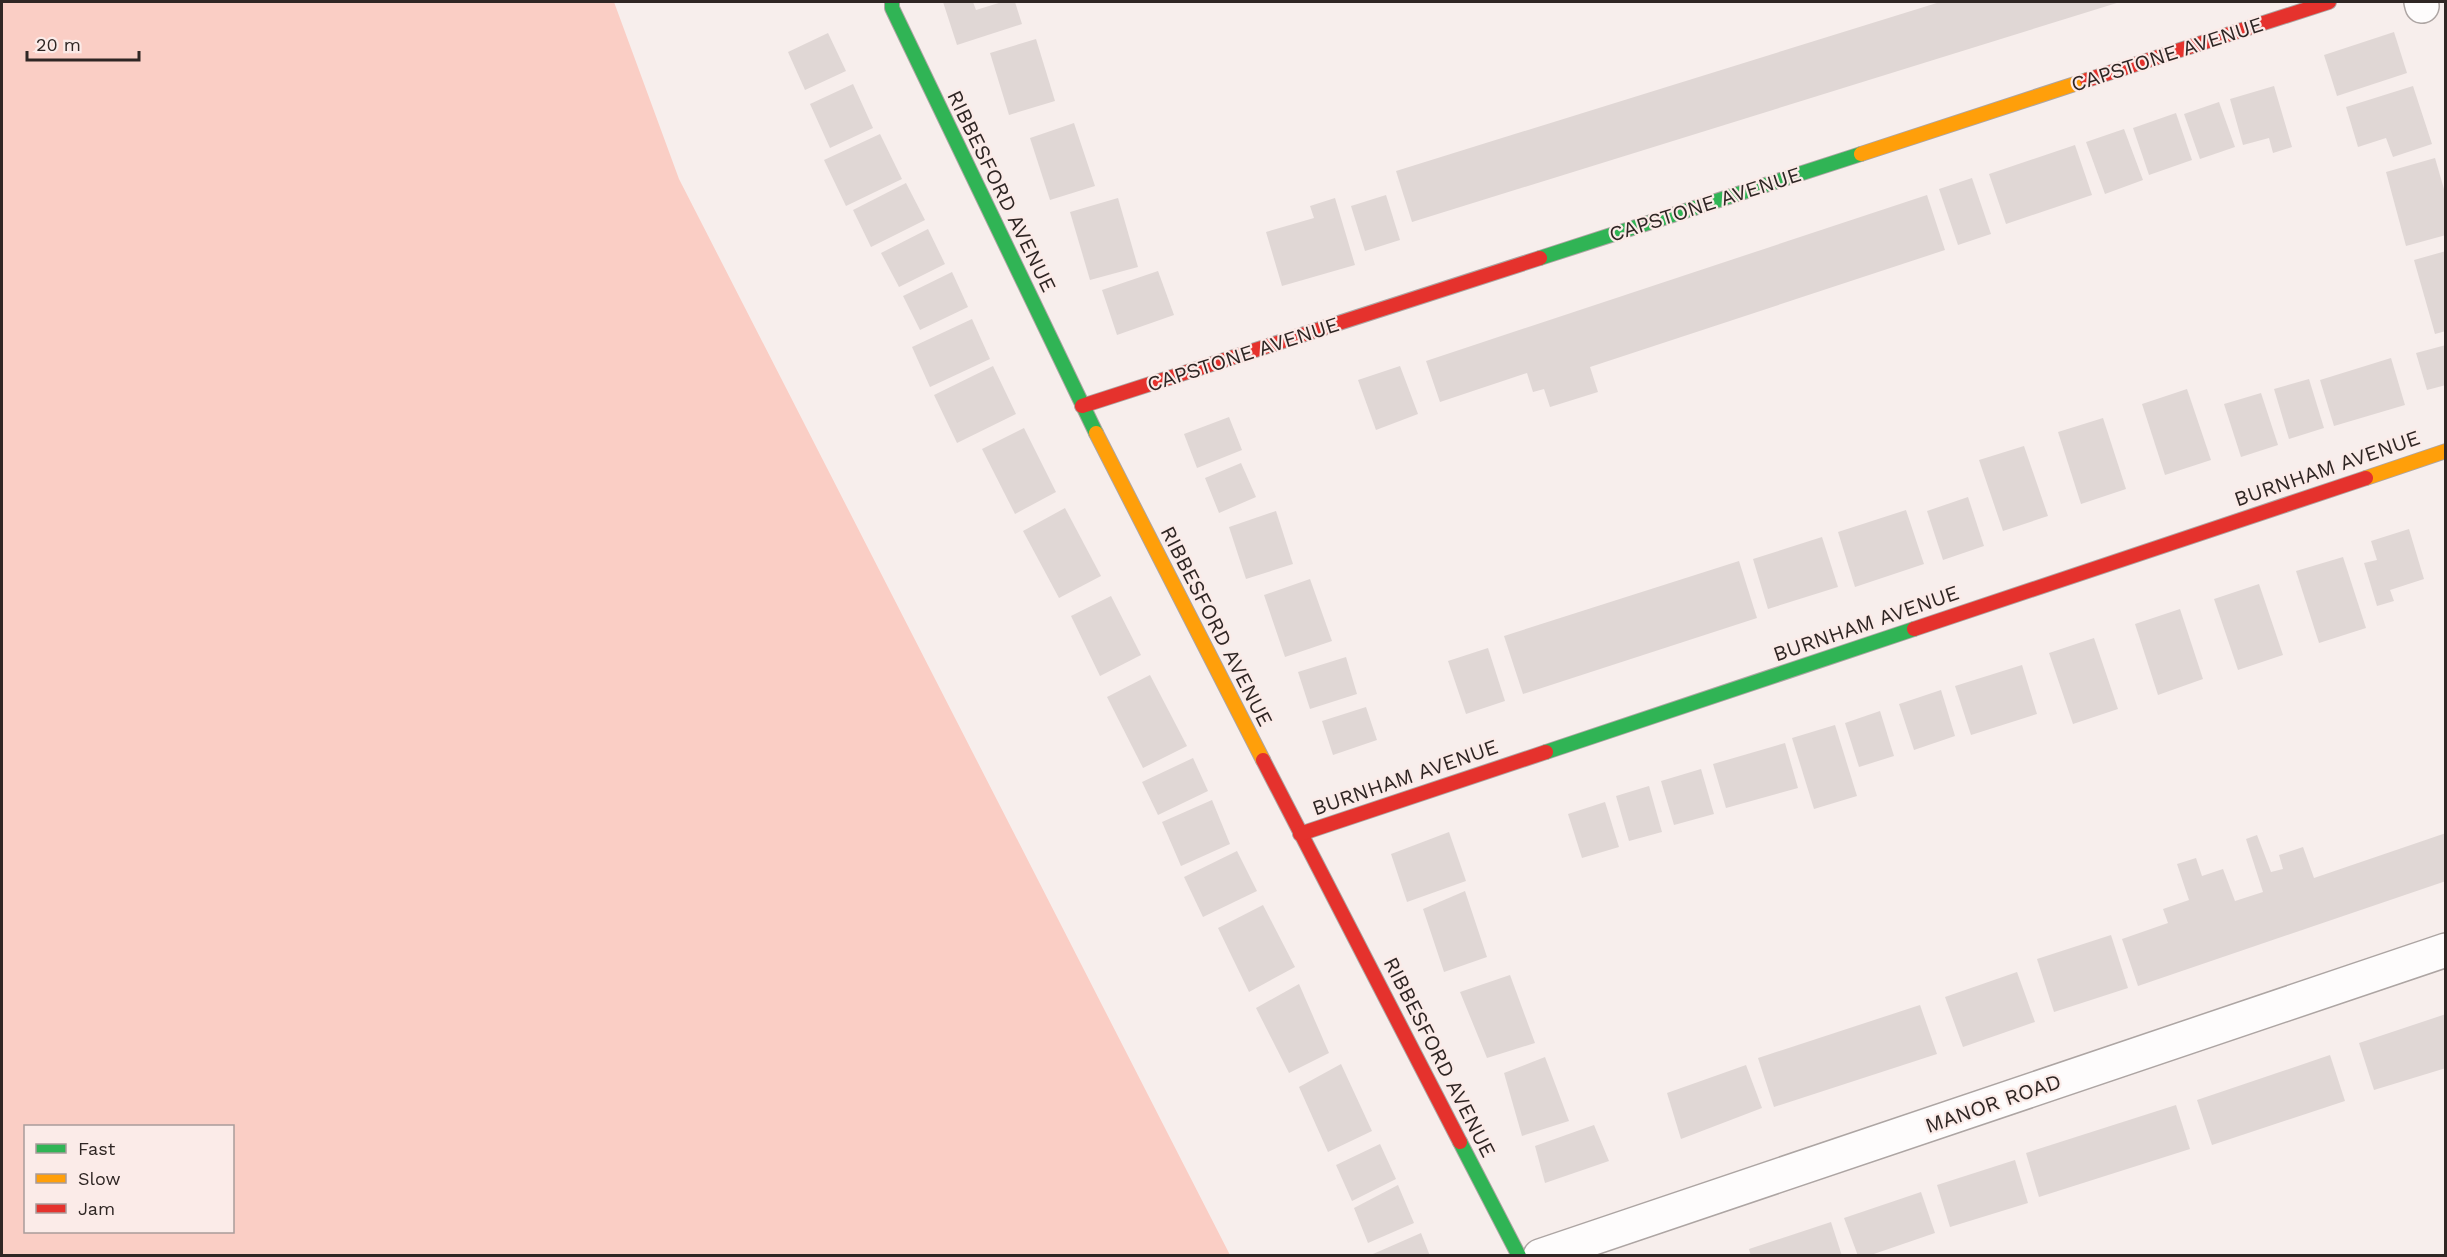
<svg xmlns="http://www.w3.org/2000/svg" width="2447" height="1257" viewBox="0 0 2447 1257" font-family="'Work Sans',sans-serif">
	<style>
		.green { fill: #facec5; fill-rule: evenodd }
		.building { fill: #e0d7d5 }
		.lines { fill: none; stroke-linecap: round; stroke-linejoin: round }
		.street-casing { stroke: #ada5a3; stroke-width: 36 }
		.fast-casing { stroke: #ada5a3; stroke-width: 16 }
		.slow-casing { stroke: #ada5a3; stroke-width: 16 }
		.jam-casing { stroke: #ada5a3; stroke-width: 16 }
		.street { stroke: #fefcfc; stroke-width: 33 }
		.fast { stroke: #30b455; stroke-width: 14 }
		.slow { stroke: #ff9f0a; stroke-width: 14 }
		.jam { stroke: #e5322d; stroke-width: 14 }
		.labels { text-anchor: middle; dominant-baseline: central; stroke-width: 4.5; stroke-linejoin: round; paint-order: stroke }
		.street-label { font-size: 21px; fill: #2f2624; stroke: #fbebe8 }
	</style>
	<rect width="100%" height="100%" fill="#f7eeec"/>
	<path class="green" d="M 2,2 L 614,2 L 679,179 L 1230,1255 L 2,1255 ZM 232,1126 L 232,1232 L 26,1232 L 26,1126 Z"/>
	<g class="building">
		<path d="M 943,2 L 973,2 L 976,10 L 1002,2 L 1015,2 L 1022,24 L 957,45 Z"/>
		<path d="M 1940,2 L 2120,2 L 1412,222 L 1396,171 Z"/>
		<path d="M 2394,32 L 2407,73 L 2337,96 L 2324,55 Z"/>
		<path d="M 828,33 L 846,71 L 805,90 L 788,52 Z"/>
		<path d="M 1036,39 L 1055,101 L 1009,115 L 990,53 Z"/>
		<path d="M 853,84 L 873,128 L 830,148 L 810,104 Z"/>
		<path d="M 2274,86 L 2292,147 L 2273,153 L 2269,138 L 2243,145 L 2230,99 Z"/>
		<path d="M 2413,86 L 2432,144 L 2393,157 L 2386,138 L 2358,147 L 2346,107 Z"/>
		<path d="M 2219,102 L 2235,147 L 2200,159 L 2184,114 Z"/>
		<path d="M 2176,113 L 2192,160 L 2149,175 L 2133,128 Z"/>
		<path d="M 1074,123 L 1095,186 L 1050,200 L 1030,138 Z"/>
		<path d="M 2124,129 L 2143,180 L 2105,194 L 2086,142 Z"/>
		<path d="M 880,134 L 902,179 L 846,206 L 824,160 Z"/>
		<path d="M 2075,145 L 2092,195 L 2006,224 L 1989,174 Z"/>
		<path d="M 2435,158 L 2446,196 L 2446,235 L 2406,246 L 2386,172 Z"/>
		<path d="M 1972,178 L 1991,234 L 1958,245 L 1939,189 Z"/>
		<path d="M 906,183 L 925,220 L 871,247 L 853,210 Z"/>
		<path d="M 1386,195 L 1400,240 L 1365,251 L 1351,206 Z"/>
		<path d="M 1927,195 L 1945,250 L 1590,367 L 1598,392 L 1550,407 L 1544,389 L 1533,392 L 1527,373 L 1440,402 L 1426,361 Z"/>
		<path d="M 1118,198 L 1138,267 L 1090,280 L 1070,212 Z"/>
		<path d="M 1335,198 L 1355,265 L 1282,286 L 1266,232 L 1314,218 L 1310,206 Z"/>
		<path d="M 928,229 L 945,264 L 899,287 L 881,253 Z"/>
		<path d="M 2446,251 L 2446,331 L 2435,334 L 2414,260 Z"/>
		<path d="M 1158,271 L 1174,315 L 1117,335 L 1102,290 Z"/>
		<path d="M 952,272 L 968,307 L 920,330 L 903,296 Z"/>
		<path d="M 972,319 L 990,359 L 930,387 L 912,347 Z"/>
		<path d="M 2446,345 L 2446,385 L 2427,390 L 2416,353 Z"/>
		<path d="M 2391,358 L 2405,405 L 2334,426 L 2320,380 Z"/>
		<path d="M 993,366 L 1016,414 L 957,443 L 934,395 Z"/>
		<path d="M 1400,366 L 1418,414 L 1376,430 L 1358,380 Z"/>
		<path d="M 2309,379 L 2324,428 L 2289,439 L 2274,389 Z"/>
		<path d="M 2187,389 L 2211,460 L 2165,475 L 2142,404 Z"/>
		<path d="M 2261,393 L 2278,445 L 2241,457 L 2224,404 Z"/>
		<path d="M 1229,417 L 1242,450 L 1197,468 L 1184,434 Z"/>
		<path d="M 2103,418 L 2126,489 L 2081,504 L 2058,432 Z"/>
		<path d="M 1024,428 L 1056,492 L 1015,514 L 982,449 Z"/>
		<path d="M 2024,446 L 2048,516 L 2003,531 L 1979,460 Z"/>
		<path d="M 1241,463 L 1256,497 L 1219,513 L 1205,478 Z"/>
		<path d="M 1968,497 L 1984,546 L 1943,560 L 1927,511 Z"/>
		<path d="M 1065,508 L 1101,576 L 1059,598 L 1023,531 Z"/>
		<path d="M 1906,510 L 1924,564 L 1855,587 L 1838,532 Z"/>
		<path d="M 1276,511 L 1293,564 L 1246,579 L 1229,527 Z"/>
		<path d="M 2409,529 L 2424,579 L 2390,590 L 2394,601 L 2377,606 L 2364,563 L 2377,560 L 2371,541 Z"/>
		<path d="M 1822,537 L 1838,587 L 1768,609 L 1753,559 Z"/>
		<path d="M 2343,557 L 2366,628 L 2319,643 L 2296,571 Z"/>
		<path d="M 1739,561 L 1757,618 L 1523,694 L 1504,636 Z"/>
		<path d="M 1310,579 L 1332,641 L 1285,657 L 1264,595 Z"/>
		<path d="M 2259,584 L 2283,655 L 2238,670 L 2214,599 Z"/>
		<path d="M 1111,596 L 1141,655 L 1100,676 L 1071,616 Z"/>
		<path d="M 2180,609 L 2203,679 L 2158,695 L 2135,624 Z"/>
		<path d="M 2094,638 L 2118,709 L 2073,724 L 2049,653 Z"/>
		<path d="M 1488,648 L 1505,701 L 1466,714 L 1448,661 Z"/>
		<path d="M 1346,657 L 1357,694 L 1310,709 L 1298,672 Z"/>
		<path d="M 2022,665 L 2037,714 L 1971,735 L 1955,686 Z"/>
		<path d="M 1150,675 L 1187,746 L 1143,768 L 1107,697 Z"/>
		<path d="M 1941,690 L 1955,736 L 1914,750 L 1899,704 Z"/>
		<path d="M 1366,707 L 1377,740 L 1333,755 L 1322,721 Z"/>
		<path d="M 1880,711 L 1894,756 L 1859,767 L 1845,723 Z"/>
		<path d="M 1835,725 L 1857,796 L 1814,809 L 1792,738 Z"/>
		<path d="M 1785,743 L 1798,788 L 1726,808 L 1713,764 Z"/>
		<path d="M 1193,758 L 1208,791 L 1158,815 L 1142,782 Z"/>
		<path d="M 1701,769 L 1714,814 L 1674,825 L 1661,781 Z"/>
		<path d="M 1649,786 L 1662,832 L 1629,841 L 1616,796 Z"/>
		<path d="M 1212,800 L 1230,844 L 1181,866 L 1162,822 Z"/>
		<path d="M 1605,802 L 1619,847 L 1582,858 L 1568,814 Z"/>
		<path d="M 1449,832 L 1466,881 L 1407,902 L 1391,854 Z"/>
		<path d="M 2446,833 L 2446,881 L 2138,986 L 2122,939 L 2168,923 L 2163,909 L 2189,900 L 2177,864 L 2196,858 L 2202,876 L 2223,869 L 2235,901 L 2263,892 L 2246,839 L 2257,835 L 2271,872 L 2283,869 L 2279,855 L 2303,847 L 2314,878 Z"/>
		<path d="M 1237,851 L 1257,891 L 1203,917 L 1184,877 Z"/>
		<path d="M 1465,891 L 1487,957 L 1444,972 L 1423,909 Z"/>
		<path d="M 1263,905 L 1295,967 L 1249,992 L 1218,928 Z"/>
		<path d="M 2111,935 L 2128,988 L 2054,1012 L 2037,959 Z"/>
		<path d="M 2017,972 L 2035,1022 L 1963,1047 L 1945,997 Z"/>
		<path d="M 1510,975 L 1535,1043 L 1487,1058 L 1460,992 Z"/>
		<path d="M 1299,984 L 1329,1053 L 1289,1073 L 1256,1008 Z"/>
		<path d="M 1920,1005 L 1937,1054 L 1774,1107 L 1758,1058 Z"/>
		<path d="M 2446,1014 L 2446,1068 L 2374,1090 L 2359,1043 Z"/>
		<path d="M 2330,1055 L 2345,1101 L 2212,1145 L 2197,1100 Z"/>
		<path d="M 1545,1057 L 1569,1121 L 1522,1136 L 1504,1073 Z"/>
		<path d="M 1341,1064 L 1372,1131 L 1328,1152 L 1299,1087 Z"/>
		<path d="M 1746,1065 L 1762,1108 L 1681,1139 L 1667,1093 Z"/>
		<path d="M 2176,1105 L 2190,1149 L 2039,1197 L 2026,1153 Z"/>
		<path d="M 1594,1125 L 1609,1161 L 1545,1183 L 1535,1146 Z"/>
		<path d="M 1380,1144 L 1396,1179 L 1352,1201 L 1336,1165 Z"/>
		<path d="M 2015,1160 L 2028,1203 L 1950,1227 L 1937,1185 Z"/>
		<path d="M 1398,1185 L 1414,1223 L 1368,1243 L 1354,1208 Z"/>
		<path d="M 1921,1192 L 1935,1233 L 1868,1256 L 1858,1256 L 1844,1218 Z"/>
		<path d="M 1831,1222 L 1842,1256 L 1751,1256 L 1749,1249 Z"/>
		<path d="M 1421,1233 L 1430,1256 L 1374,1256 L 1373,1254 Z"/>
	</g>
	<g class="lines">
		<defs>
			<g id="street">
				<path d="M 2421,2 L 2422,6"/>
				<path d="M 1540,1256 L 2446,950"/>
			</g>
			<g id="fast">
				<path d="M 892,2 L 892,8 L 1096,433"/>
				<path d="M 1540,258 L 1861,154"/>
				<path d="M 1546,752 L 1914,629"/>
				<path d="M 1460,1142 L 1519,1256"/>
			</g>
			<g id="slow">
				<path d="M 1861,154 L 2087,80"/>
				<path d="M 1096,433 L 1263,760"/>
				<path d="M 2366,478 L 2446,451"/>
			</g>
			<g id="jam">
				<path d="M 2087,80 L 2329,2"/>
				<path d="M 1082,406 L 1540,258"/>
				<path d="M 1914,629 L 2366,478"/>
				<path d="M 1263,760 L 1460,1142"/>
				<path d="M 1300,834 L 1546,752"/>
			</g>
		</defs>
		<use href="#street" class="street-casing"/>
		<use href="#fast" class="fast-casing"/>
		<use href="#slow" class="slow-casing"/>
		<use href="#jam" class="jam-casing"/>
		<use href="#street" class="street"/>
		<use href="#fast" class="fast"/>
		<use href="#slow" class="slow"/>
		<use href="#jam" class="jam"/>
	</g>
	<g class="labels">
		<g class="street-label">
			<text transform="translate(2167 54) rotate(-18)">CAPSTONE AVENUE</text>
			<text transform="translate(1002 191) rotate(64)">RIBBESFORD AVENUE</text>
			<text transform="translate(1705 204) rotate(-18)">CAPSTONE AVENUE</text>
			<text transform="translate(1243 354) rotate(-18)">CAPSTONE AVENUE</text>
			<text transform="translate(2327 468) rotate(-19)">BURNHAM AVENUE</text>
			<text transform="translate(1866 623) rotate(-19)">BURNHAM AVENUE</text>
			<text transform="translate(1217 626) rotate(63)">RIBBESFORD AVENUE</text>
			<text transform="translate(1405 777) rotate(-19)">BURNHAM AVENUE</text>
			<text transform="translate(1440 1057) rotate(63)">RIBBESFORD AVENUE</text>
			<text transform="translate(1993 1103) rotate(-19)">MANOR ROAD</text>
		</g>
	</g>
	<rect width="2447" height="1257" fill="none" stroke="#2f2624" stroke-width="6"/>
	<rect x="24" y="1125" width="210" height="108" fill="#fbebe8" stroke="#a99c9a" stroke-width="1.5"/>
	<rect x="36" y="1144" width="30" height="9" fill="#30b455" stroke="#a99c9a" stroke-width="1.5"/>
	<text x="78" y="1155" font-size="18" fill="#2f2624">Fast</text>
	<rect x="36" y="1174" width="30" height="9" fill="#ff9f0a" stroke="#a99c9a" stroke-width="1.5"/>
	<text x="78" y="1185" font-size="18" fill="#2f2624">Slow</text>
	<rect x="36" y="1204" width="30" height="9" fill="#e5322d" stroke="#a99c9a" stroke-width="1.5"/>
	<text x="78" y="1215" font-size="18" fill="#2f2624">Jam</text>
	<path d="M27 51v9h112v-9" fill="none" stroke="#2f2624" stroke-width="3"/>
	<text x="36" y="51" font-size="18" fill="#2f2624" stroke="#fbebe8" stroke-width="4.5" paint-order="stroke">20 m</text>
</svg>
